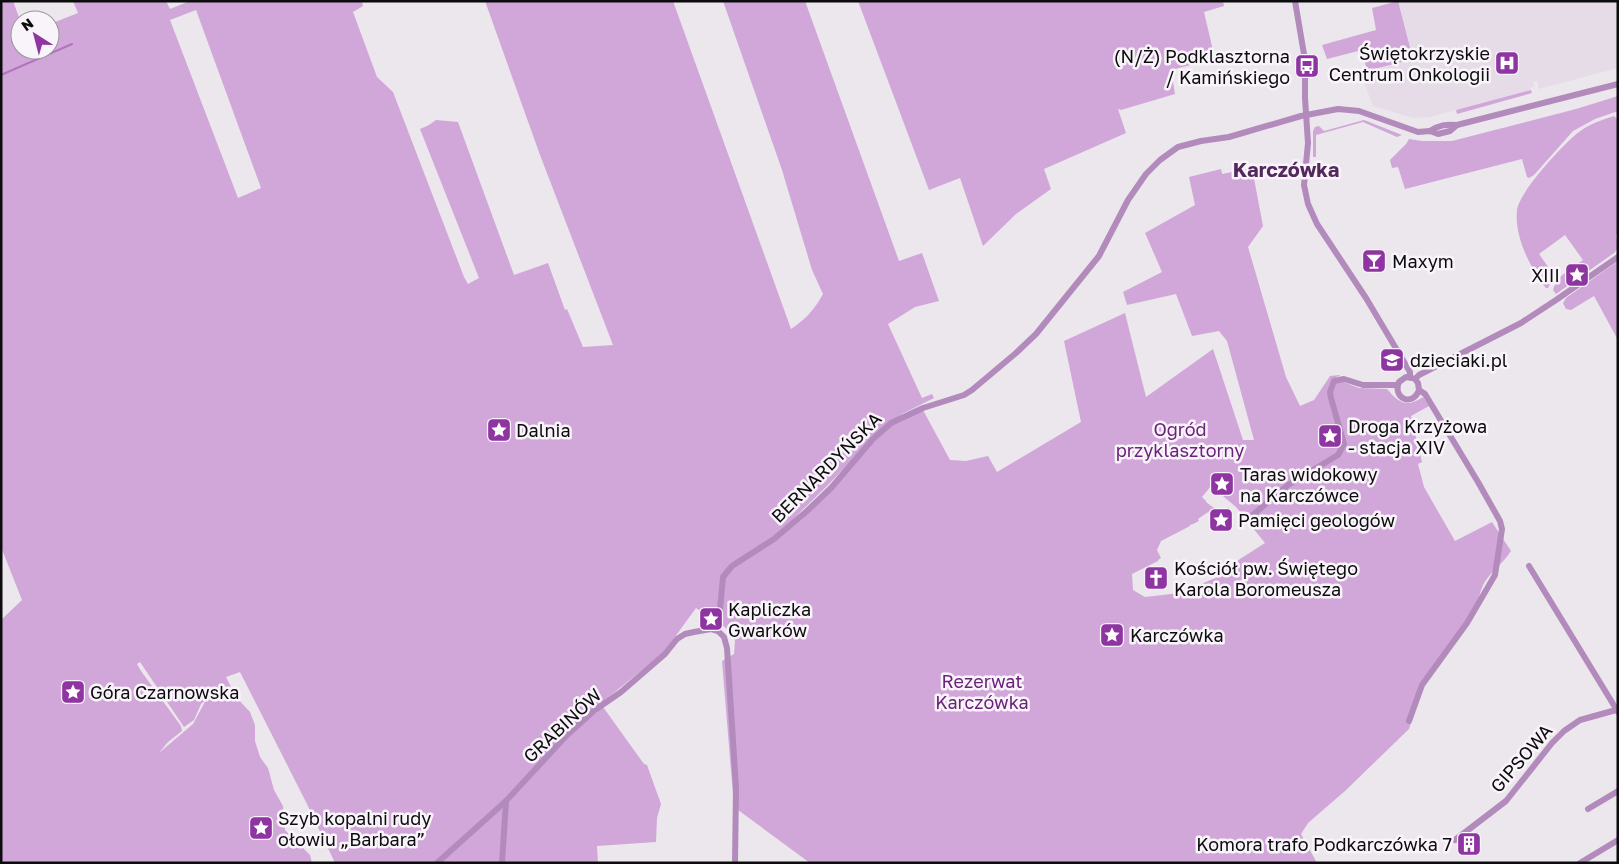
<svg xmlns="http://www.w3.org/2000/svg" width="1619" height="864" viewBox="0 0 1619 864" font-family="'Golos Text',sans-serif">
	<style>
		.built { fill: #e6dce8 }
		.green { fill: #d1a7da; fill-rule: evenodd }
		.lines { fill: none; stroke-linecap: round; stroke-linejoin: round }
		.stream { stroke: #b075bd; stroke-width: 2 }
		.street { stroke: #b28abb; stroke-width: 6 }
		.labels { text-anchor: middle; dominant-baseline: central; stroke-width: 5; stroke-linejoin: round; paint-order: stroke }
		.poi-label { font-size: 18px; fill: #0c0b0d; stroke: #f9f4fa; text-anchor: start }
		.park-label { font-size: 18px; fill: #6a227a; stroke: #f9f4fa }
		.street-label { font-size: 18px; fill: #0c0b0d; stroke: #f9f4fa }
		.quarter-label { font-size: 20px; font-weight: bold; fill: #53285d; stroke: #f9f4fa }
	</style>
	<rect width="100%" height="100%" fill="#ebe7ec"/>
	<path class="built" d="M 1398,1 L 1618,1 L 1618,68 L 1539,89 L 1537,81 L 1533,82 L 1534,87 L 1530,88 L 1531,90 L 1430,117 L 1413,118 L 1373,106 L 1362,77 L 1367,75 L 1366,72 L 1413,59 Z"/>
	<g class="green">
		<path d="M 1,1 L 13,1 L 20,20 L 20,50 L 50,50 L 50,24 L 78,13 L 73,1 L 166,1 L 170,9 L 190,1 L 362,1 L 363,6 L 353,12 L 377,77 L 393,92 L 464,277 L 468,284 L 479,278 L 420,129 L 429,125 L 436,120 L 458,122 L 514,275 L 548,263 L 565,310 L 567,309 L 583,347 L 613,345 L 540,155 L 485,1 L 673,1 L 791,329 C 805,320 815,309 823,294 L 812,270 L 782,170 L 723,1 L 805,1 L 899,261 L 922,253 L 939,301 L 915,307 L 888,324 L 922,398 L 932,394 L 934,398 L 902,414 L 857,455 L 826,487 L 786,526 L 778,539 L 891,425 L 923,410 L 950,460 L 966,461 L 988,456 L 997,472 L 1081,422 L 1064,341 L 1125,313 L 1146,397 L 1213,349 L 1243,440 L 1254,440 L 1227,341 L 1219,331 L 1192,336 L 1176,294 L 1127,305 L 1123,292 L 1162,272 L 1145,233 L 1195,205 L 1189,177 L 1221,169 L 1222,174 L 1252,168 L 1263,226 L 1248,247 L 1286,377 L 1300,406 L 1314,400 L 1330,376 L 1339,375 L 1340,376 L 1336,377 L 1336,383 L 1341,381 L 1359,388 L 1387,389 C 1399,403 1406,408 1423,397 L 1429,406 L 1411,416 L 1422,462 L 1418,464 L 1424,487 L 1455,541 L 1492,522 L 1511,551 C 1496,573 1481,575 1478,605 L 1424,682 L 1409,729 L 1345,791 L 1308,823 L 1301,834 L 1317,863 L 810,863 L 734,807 L 722,661 L 734,654 L 735,641 L 725,627 L 696,608 L 664,652 L 600,704 L 501,803 L 434,863 L 335,863 L 306,802 L 240,672 L 226,677 L 236,697 L 250,712 L 255,725 L 255,741 L 260,757 L 268,768 L 274,790 L 283,806 L 285,830 L 310,855 L 312,863 L 1,863 L 1,620 L 22,600 L 1,547 ZM 196,10 L 261,188 L 238,198 L 170,20 ZM 1211,486 L 1236,507 L 1265,543 L 1229,566 L 1226,570 L 1227,573 L 1180,593 L 1145,597 L 1133,590 L 1132,574 L 1158,561 L 1158,560 L 1161,558 L 1157,550 L 1161,541 L 1190,526 L 1190,524 L 1191,525 L 1199,521 L 1198,519 L 1214,508 L 1206,502 L 1206,501 L 1202,497 ZM 140,662 L 184,727 L 194,720 L 201,704 L 206,700 L 193,724 L 159,753 L 168,742 L 182,731 L 181,726 L 141,671 L 137,664 Z"/>
		<path d="M 858,1 L 1223,1 L 1224,6 L 1204,12 L 1215,59 L 1171,70 L 1175,94 L 1121,110 L 1118,109 L 1126,133 L 1044,169 L 1051,189 L 1016,214 L 983,246 L 960,178 L 929,190 Z"/>
		<path d="M 1398,1 L 1413,59 L 1367,71 L 1362,50 L 1327,59 L 1322,45 L 1376,30 L 1372,8 Z"/>
		<path d="M 1531,90 L 1532,93 L 1457,114 L 1456,110 Z"/>
		<path d="M 1618,96 L 1618,111 L 1595,119 L 1573,131 L 1534,175 L 1529,178 L 1527,177 L 1522,159 L 1405,189 L 1398,167 L 1392,168 L 1390,160 L 1406,144 L 1409,139 L 1422,141 L 1452,141 L 1576,109 Z"/>
		<path d="M 1614,116 L 1618,120 L 1618,234 L 1616,235 L 1618,248 L 1614,253 L 1556,294 L 1553,290 L 1557,279 L 1583,260 L 1565,235 L 1539,254 L 1554,275 L 1548,288 L 1546,288 C 1530,268 1514,236 1517,210 C 1519,192 1564,143 1579,132 C 1589,124 1602,120 1614,116 Z"/>
		<path d="M 1364,120 L 1402,135 L 1397,137 L 1363,122 L 1316,135 L 1316,157 L 1313,157 L 1313,131 L 1315,127 L 1319,126 L 1324,131 Z"/>
		<path d="M 1618,261 L 1618,340 L 1594,296 L 1571,310 L 1566,309 L 1563,303 L 1566,298 Z"/>
		<path d="M 603,707 L 644,764 L 647,765 L 661,804 L 657,818 L 656,842 L 597,846 L 598,863 L 504,863 L 508,803 L 566,739 Z"/>
		<path d="M 500,809 L 503,809 L 500,863 L 443,863 L 442,862 Z"/>
	</g>
	<g class="lines">
		<path class="stream" d="M 1,75 L 72,44"/>
		<g class="street">
			<path d="M 1295,1 L 1305,60 L 1305,98 L 1308,143 L 1304,185 L 1308,204 L 1317,224 L 1366,298 L 1410,372 L 1410,377"/>
			<path d="M 1430,131 C 1439,125 1446,124 1457,125"/>
			<path d="M 1412,378 L 1406,377 L 1399,382 C 1392,399 1413,407 1419,390"/>
			<path d="M 1415,379 L 1419,375 L 1521,323 L 1556,300 L 1618,257"/>
			<path d="M 1247,520 L 1288,485 L 1338,455 L 1344,444 L 1331,398 L 1330,392 L 1334,381 L 1344,379 L 1363,385 L 1397,385"/>
			<path d="M 1529,566 L 1618,712"/>
			<path d="M 1409,721 L 1422,685 L 1467,623 L 1495,575 L 1502,529 L 1500,521 L 1478,482 L 1425,394 L 1419,390 L 1418,383 L 1415,379"/>
			<path d="M 1588,809 L 1618,791"/>
			<path d="M 1455,840 L 1506,801 L 1552,743 L 1564,731 L 1580,720 L 1616,710"/>
			<path d="M 437,863 L 506,801 L 566,736 L 595,710 L 621,692 L 665,654 L 677,639 L 685,634 L 694,632 L 711,629 L 718,631"/>
			<path d="M 502,863 L 506,801"/>
			<path d="M 735,863 L 736,788 L 727,648 L 724,637 L 718,631 L 723,577 L 732,566 L 774,539 L 807,511 L 831,488 L 873,439 L 891,423 L 923,408 L 964,395 L 972,390 L 1016,353 L 1036,334 L 1099,256 L 1128,200 L 1146,174 L 1160,160 L 1178,147 L 1201,141 L 1229,137 L 1301,116 L 1338,109 L 1359,111 L 1418,132 L 1430,131 L 1438,134 L 1450,131 L 1457,125 L 1618,84"/>
			<path d="M 1580,863 L 1618,840"/>
		</g>
	</g>
	<defs>
		<symbol id="hospital-square" viewBox="-11 -11 22 22"><rect x="-9" y="-9" width="18" height="18" rx="4" fill="#8e35a1" stroke="#f9f4fa"/><path d="M-5-5h3v3.5h4V-5h3V5h-3V1.5h-4V5h-3Z" fill="#fff"/></symbol>
		<symbol id="bus-square" viewBox="-11 -11 22 22"><rect x="-9" y="-9" width="18" height="18" rx="4" fill="#8e35a1" stroke="#f9f4fa"/><path d="M-5-6H5V4H4V6H2V4H-2V6H-4V4H-5ZM-3.5-4V0h7V-4ZM-3.5 1.2v1.5H-2V1.2ZM2 1.2v1.5H3.5V1.2Z" fill="#fff"/></symbol>
		<symbol id="bar-square" viewBox="-11 -11 22 22"><rect x="-9" y="-9" width="18" height="18" rx="4" fill="#8e35a1" stroke="#f9f4fa"/><path d="M-6-5H6L.8 .8V4.5H3.5V6h-7V4.5H-.8V.8Z" fill="#fff"/></symbol>
		<symbol id="sight-square" viewBox="-11 -11 22 22"><rect x="-9" y="-9" width="18" height="18" rx="4" fill="#8e35a1" stroke="#f9f4fa"/><path d="M0-6L1.8-2.2L6-1.7L2.9 1.2L3.7 5.4L0 3.3L-3.7 5.4L-2.9 1.2L-6-1.7L-1.8-2.2Z" fill="#fff"/></symbol>
		<symbol id="school-square" viewBox="-11 -11 22 22"><rect x="-9" y="-9" width="18" height="18" rx="4" fill="#8e35a1" stroke="#f9f4fa"/><path d="M0-5L7-2L0 1L-7-2ZM-4 1L0 2.5L4 1V4Q0 6-4 4Z" fill="#fff"/></symbol>
		<symbol id="church-square" viewBox="-11 -11 22 22"><rect x="-9" y="-9" width="18" height="18" rx="4" fill="#8e35a1" stroke="#f9f4fa"/><path d="M-1.2-6h2.4v3.5h3.3v2.4h-3.3V6h-2.4V-.1h-3.3v-2.4h3.3Z" fill="#fff"/></symbol>
		<symbol id="building-square" viewBox="-11 -11 22 22"><rect x="-9" y="-9" width="18" height="18" rx="4" fill="#8e35a1" stroke="#f9f4fa"/><path d="M-4-6H4V6H1V3H-1V6H-4ZM-2.5-4.3h1.7v1.8h-1.7ZM.8-4.3h1.7v1.8H.8ZM-2.5-1h1.7V.8h-1.7ZM.8-1h1.7V.8H.8Z" fill="#fff"/></symbol>
	</defs>
	<g fill-rule="evenodd">
		<use href="#hospital-square" x="1493" y="49" width="28" height="28"/>
		<use href="#bus-square" x="1293" y="52" width="28" height="28"/>
		<use href="#bar-square" x="1360" y="247" width="28" height="28"/>
		<use href="#sight-square" x="1563" y="261" width="28" height="28"/>
		<use href="#school-square" x="1378" y="346" width="28" height="28"/>
		<use href="#sight-square" x="485" y="416" width="28" height="28"/>
		<use href="#sight-square" x="1316" y="422" width="28" height="28"/>
		<use href="#sight-square" x="1208" y="470" width="28" height="28"/>
		<use href="#sight-square" x="1207" y="506" width="28" height="28"/>
		<use href="#church-square" x="1142" y="564" width="28" height="28"/>
		<use href="#sight-square" x="697" y="605" width="28" height="28"/>
		<use href="#sight-square" x="1098" y="621" width="28" height="28"/>
		<use href="#sight-square" x="59" y="678" width="28" height="28"/>
		<use href="#sight-square" x="247" y="814" width="28" height="28"/>
		<use href="#building-square" x="1455" y="830" width="28" height="28"/>
	</g>
	<g class="labels">
		<g class="poi-label">
			<text x="1490" y="53" text-anchor="end">Świętokrzyskie<tspan x="1490" dy="21">Centrum Onkologii</tspan></text>
			<text x="1290" y="56" text-anchor="end">(N/Ż) Podklasztorna<tspan x="1290" dy="21">/ Kamińskiego</tspan></text>
			<text x="1392" y="261">Maxym</text>
			<text x="1560" y="275" text-anchor="end">XIII</text>
			<text x="1410" y="360">dzieciaki.pl</text>
			<text x="1348" y="426">Droga Krzyżowa<tspan x="1348" dy="21">- stacja XIV</tspan></text>
			<text x="516" y="430">Dalnia</text>
			<text x="1240" y="474">Taras widokowy<tspan x="1240" dy="21">na Karczówce</tspan></text>
			<text x="1238" y="520">Pamięci geologów</text>
			<text x="1174" y="568">Kościół pw. Świętego<tspan x="1174" dy="21">Karola Boromeusza</tspan></text>
			<text x="728" y="609">Kapliczka<tspan x="728" dy="21">Gwarków</tspan></text>
			<text x="1130" y="635">Karczówka</text>
			<text x="90" y="692">Góra Czarnowska</text>
			<text x="278" y="818">Szyb kopalni rudy<tspan x="278" dy="21">ołowiu „Barbara”</tspan></text>
			<text x="1452" y="844" text-anchor="end">Komora trafo Podkarczówka 7</text>
		</g>
		<g class="park-label">
			<text x="1180" y="429">Ogród<tspan x="1180" dy="21">przyklasztorny</tspan></text>
			<text x="982" y="681">Rezerwat<tspan x="982" dy="21">Karczówka</tspan></text>
		</g>
		<g class="street-label">
			<text transform="translate(826 467) rotate(-45)">BERNARDYŃSKA</text>
			<text transform="translate(562 725) rotate(-43)">GRABINÓW</text>
			<text transform="translate(1521 758) rotate(-49)">GIPSOWA</text>
		</g>
		<g class="quarter-label">
			<text x="1286" y="169">Karczówka</text>
		</g>
	</g>
	<rect width="1619" height="864" fill="none" stroke="#0c0b0d" stroke-width="5"/>
	<g transform="translate(35 35) rotate(324)"><circle r="24" fill="#f9f4fa" stroke="#9a979b"/>
	<path d="M0-4L9 19L0 12L-9 19Z" fill="#8e35a1"/>
	<text y="-8" font-size="14" font-weight="bold" text-anchor="middle" fill="#0c0b0d">N</text>
	</g>
</svg>
